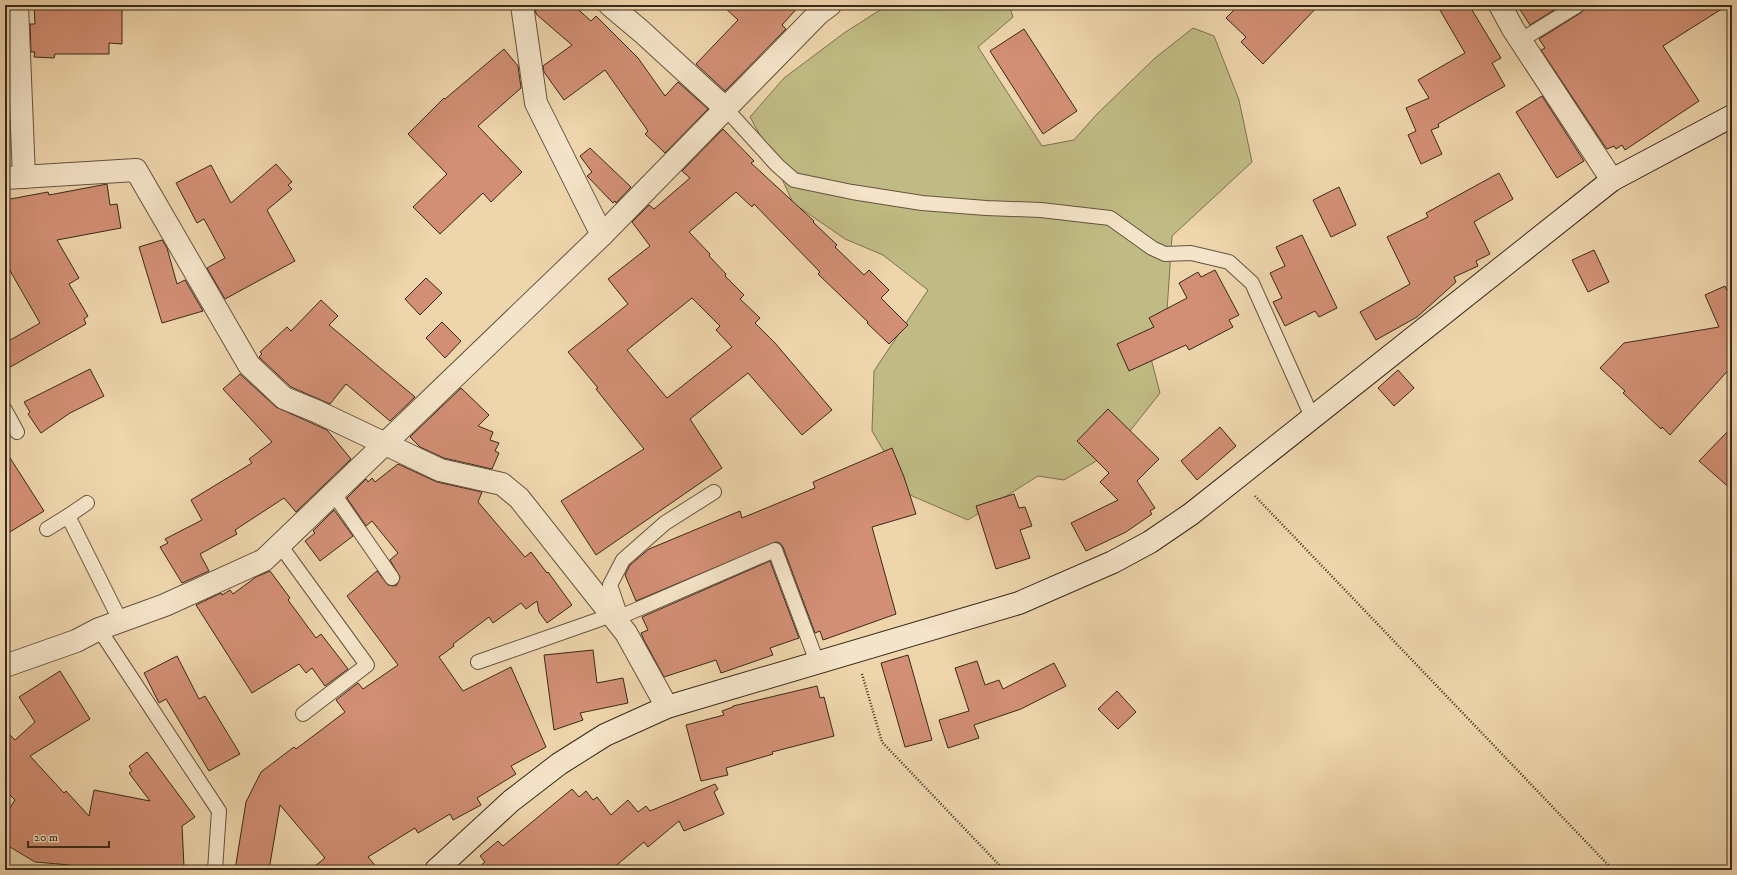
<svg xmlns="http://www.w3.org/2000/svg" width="1737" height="875" viewBox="0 0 1737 875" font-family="'IM FELL DW Pica',serif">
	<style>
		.green { fill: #c0bb84; stroke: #7c7250 }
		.building { fill: #d28f75; stroke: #39291b; fill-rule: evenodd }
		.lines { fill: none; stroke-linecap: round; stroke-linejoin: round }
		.lane-casing { stroke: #66543f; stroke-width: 16 }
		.street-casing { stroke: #66543f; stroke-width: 24 }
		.secondary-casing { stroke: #39291b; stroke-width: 24 }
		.path { stroke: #39291b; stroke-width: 2.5; stroke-dasharray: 1 2; stroke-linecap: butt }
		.lane { stroke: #f4e4c9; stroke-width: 14 }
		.street { stroke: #f4e4c9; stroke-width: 22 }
		.secondary { stroke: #f4e4c9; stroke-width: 22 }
	</style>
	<rect width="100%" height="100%" fill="#eed5ac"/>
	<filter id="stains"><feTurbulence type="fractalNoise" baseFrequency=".005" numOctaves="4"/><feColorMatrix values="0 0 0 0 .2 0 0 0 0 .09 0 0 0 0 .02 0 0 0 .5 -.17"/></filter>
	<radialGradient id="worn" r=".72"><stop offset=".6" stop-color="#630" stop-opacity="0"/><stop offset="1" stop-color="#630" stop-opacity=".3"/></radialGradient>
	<path class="green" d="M 886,5 L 1009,5 L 1013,17 L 978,47 L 1042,146 L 1074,140 L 1097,114 L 1155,58 L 1193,28 L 1214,36 L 1239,100 L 1252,162 L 1172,236 L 1167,311 L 1146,339 L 1160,393 L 1115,450 L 1064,480 L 1038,476 L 968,520 L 910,495 L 872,431 L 874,371 L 928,290 L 883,255 L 845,239 L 793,203 L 772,157 L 750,117 L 784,78 L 844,33 L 880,10 Z"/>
	<g class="building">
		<path d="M 34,5 L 122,5 L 122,44 L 109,43 L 109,54 L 55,54 L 54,58 L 34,57 L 35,52 L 31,52 L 30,24 L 35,24 Z"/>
		<path d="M 535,5 L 573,5 L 591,21 L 596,16 L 638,58 L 665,96 L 678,82 L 708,109 L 665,153 L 645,134 L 648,131 L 605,70 L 564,100 L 544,72 L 543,66 L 572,45 L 536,14 Z"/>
		<path d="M 722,5 L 800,5 L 782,25 L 786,29 L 725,91 L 696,64 L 738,20 Z"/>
		<path d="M 1239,5 L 1319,5 L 1263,64 L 1241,42 L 1246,37 L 1226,18 Z"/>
		<path d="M 1437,5 L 1469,5 L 1501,58 L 1492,63 L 1505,86 L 1438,124 L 1439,127 L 1431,130 L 1442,154 L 1421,164 L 1408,135 L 1416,131 L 1406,108 L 1429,98 L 1418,80 L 1465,53 Z"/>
		<path d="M 1517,5 L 1562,5 L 1530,25 Z"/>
		<path d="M 1586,5 L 1728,5 L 1663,46 L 1699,101 L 1625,150 L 1622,145 L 1616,149 L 1614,146 L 1607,149 L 1606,148 L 1541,50 L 1545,48 L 1539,39 L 1582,12 Z"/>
		<path d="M 1024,29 L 1077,111 L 1043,134 L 990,51 Z"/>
		<path d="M 504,49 L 518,66 L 521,88 L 478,126 L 522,172 L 491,202 L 483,193 L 440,234 L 413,207 L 447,174 L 408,134 L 444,98 L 445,99 Z"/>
		<path d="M 1542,96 L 1584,161 L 1557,178 L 1516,112 Z"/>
		<path d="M 723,129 L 754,161 L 751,163 L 814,221 L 813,222 L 837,245 L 835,247 L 864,275 L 869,270 L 889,290 L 881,298 L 908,325 L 889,344 L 867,323 L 868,322 L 818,274 L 820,272 L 754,204 L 752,207 L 736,192 L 689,232 L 710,254 L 709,256 L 726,274 L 725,276 L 744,295 L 740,299 L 760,318 L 755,323 L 775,343 L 832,410 L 802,435 L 748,373 L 690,419 L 722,468 L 596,555 L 561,501 L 644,449 L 596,389 L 598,388 L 568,352 L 628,304 L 608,279 L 650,246 L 632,222 L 649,205 L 654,209 L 690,178 L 682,171 ZM 692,298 L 720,326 L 716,330 L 732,347 L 667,398 L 627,350 Z"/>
		<path d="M 590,148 L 631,187 L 616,203 L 615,201 L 613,203 L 587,176 L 592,172 L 580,156 Z"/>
		<path d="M 276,164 L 292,182 L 288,185 L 292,189 L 267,210 L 295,261 L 225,299 L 207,268 L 225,258 L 204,219 L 197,223 L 176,183 L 211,165 L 231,203 Z"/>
		<path d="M 1499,173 L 1513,199 L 1474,222 L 1490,254 L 1476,261 L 1478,266 L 1454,277 L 1456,282 L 1417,317 L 1376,340 L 1360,312 L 1410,284 L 1387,237 L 1428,217 L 1426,213 Z"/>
		<path d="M 107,184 L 110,205 L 117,204 L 121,228 L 57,240 L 79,278 L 69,284 L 88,316 L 84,319 L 86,324 L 5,370 L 5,343 L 40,323 L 5,262 L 5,200 L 48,192 L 49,195 Z"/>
		<path d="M 1339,187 L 1356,225 L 1331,237 L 1313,200 Z"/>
		<path d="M 1302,235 L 1337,308 L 1319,317 L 1315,311 L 1285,326 L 1273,302 L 1282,298 L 1270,273 L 1285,266 L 1276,247 Z"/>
		<path d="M 162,240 L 167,248 L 177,284 L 185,280 L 203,311 L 162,323 L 139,247 Z"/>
		<path d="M 1594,250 L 1609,282 L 1588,292 L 1572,260 Z"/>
		<path d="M 1215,270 L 1239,315 L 1229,320 L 1233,327 L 1189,350 L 1186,345 L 1129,371 L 1117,344 L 1154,327 L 1149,318 L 1187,298 L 1179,283 L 1198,272 L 1201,277 Z"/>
		<path d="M 426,278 L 442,293 L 420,315 L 405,299 Z"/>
		<path d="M 1725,286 L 1732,301 L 1732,366 L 1670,435 L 1662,427 L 1661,429 L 1623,393 L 1625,391 L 1600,368 L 1624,343 L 1719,327 L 1705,295 Z"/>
		<path d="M 321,300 L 338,316 L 329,325 L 415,397 L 390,421 L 346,384 L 330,404 L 291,387 L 259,357 L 262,354 L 260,352 L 287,327 L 291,331 Z"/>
		<path d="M 442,322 L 461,341 L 445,358 L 426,338 Z"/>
		<path d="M 90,369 L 104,396 L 70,413 L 41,433 L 28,414 L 30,412 L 24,402 Z"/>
		<path d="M 1398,370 L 1414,388 L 1394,406 L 1378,388 Z"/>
		<path d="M 240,374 L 276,407 L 327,430 L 351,459 L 296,512 L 284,498 L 235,530 L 237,534 L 200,554 L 209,571 L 182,583 L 160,547 L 168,543 L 165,539 L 202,520 L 191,500 L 252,463 L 249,459 L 272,442 L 223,389 Z"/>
		<path d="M 461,388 L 489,415 L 478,426 L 493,432 L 490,440 L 499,443 L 495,451 L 499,453 L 492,469 L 444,458 L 420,447 L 410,437 Z"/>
		<path d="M 1108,409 L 1159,459 L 1137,481 L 1155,508 L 1150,511 L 1152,514 L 1126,532 L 1086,551 L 1071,523 L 1118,500 L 1100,482 L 1109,473 L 1077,441 Z"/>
		<path d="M 1220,427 L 1236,446 L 1197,480 L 1181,461 Z"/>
		<path d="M 1732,427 L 1732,490 L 1699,461 Z"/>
		<path d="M 892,448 L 904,477 L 916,514 L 872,527 L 896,614 L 823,640 L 820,631 L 815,633 L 783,547 L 780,543 L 776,542 L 636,601 L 625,575 L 630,565 L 649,549 L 740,511 L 742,518 L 815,488 L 813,482 Z"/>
		<path d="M 5,450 L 44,511 L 5,535 Z"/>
		<path d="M 398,464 L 437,482 L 482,492 L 478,502 L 525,557 L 531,552 L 547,573 L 548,572 L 572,605 L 547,623 L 539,612 L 537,601 L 526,609 L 521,603 L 493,623 L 489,617 L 453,644 L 454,646 L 439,657 L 463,691 L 511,667 L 546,747 L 511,766 L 516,774 L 477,798 L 481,805 L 453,820 L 450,814 L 418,833 L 415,828 L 368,857 L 379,870 L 310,870 L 325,858 L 280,805 L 269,870 L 235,870 L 246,802 L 261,772 L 294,747 L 296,749 L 345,712 L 336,700 L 358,683 L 363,689 L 398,665 L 347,596 L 377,571 L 388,585 L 393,586 L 397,585 L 400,577 L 390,560 L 398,553 L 372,521 L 366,526 L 347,498 L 366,479 L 368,482 L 372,478 L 375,482 Z"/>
		<path d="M 1014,494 L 1019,508 L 1025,507 L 1032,526 L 1020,530 L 1030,558 L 996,569 L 976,506 Z"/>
		<path d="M 334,510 L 353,536 L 320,561 L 305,541 L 315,533 L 313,531 Z"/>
		<path d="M 770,561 L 799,638 L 770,648 L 773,655 L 721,673 L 716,660 L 664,677 L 644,640 L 641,633 L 648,630 L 642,617 Z"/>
		<path d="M 270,571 L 290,598 L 288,600 L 316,638 L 321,634 L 348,669 L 325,686 L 312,668 L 306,673 L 299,664 L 252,693 L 196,605 L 221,593 L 222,595 L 230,590 L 233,594 L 256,577 Z"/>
		<path d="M 593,650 L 597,683 L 623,678 L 628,703 L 580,713 L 583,720 L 554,730 L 544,655 Z"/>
		<path d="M 908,655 L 932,740 L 905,747 L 881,663 Z"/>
		<path d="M 177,656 L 199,699 L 205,696 L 240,754 L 209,771 L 166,699 L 159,703 L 144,673 Z"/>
		<path d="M 977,661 L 985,685 L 999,680 L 1003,689 L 1054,663 L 1066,686 L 1021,709 L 974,725 L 979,738 L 948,748 L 939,720 L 969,711 L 955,668 Z"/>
		<path d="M 60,671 L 90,719 L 30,756 L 64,793 L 66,791 L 89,816 L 94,790 L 150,801 L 129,773 L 132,771 L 129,766 L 147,752 L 195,817 L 182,826 L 184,867 L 176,867 L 177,870 L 70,870 L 70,865 L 35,862 L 5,844 L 5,815 L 15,800 L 5,790 L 5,730 L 15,740 L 35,722 L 19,697 Z"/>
		<path d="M 817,686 L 820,698 L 824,697 L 834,736 L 772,752 L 773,754 L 726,768 L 728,775 L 701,781 L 686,725 L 724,715 L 722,711 L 733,707 L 733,706 Z"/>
		<path d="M 1117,691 L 1136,712 L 1118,729 L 1098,709 Z"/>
		<path d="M 715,784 L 718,789 L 714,792 L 724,814 L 684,831 L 679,821 L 648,847 L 644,842 L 611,870 L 475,870 L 485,862 L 480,856 L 498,841 L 503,846 L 572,789 L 579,797 L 586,791 L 593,800 L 597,797 L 611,815 L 628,800 L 638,812 L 646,806 L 650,811 Z"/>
	</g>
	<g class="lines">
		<defs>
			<g id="lane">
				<path d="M 1521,40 L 1578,5"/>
				<path d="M 726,109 L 777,165 L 794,180 L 852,192 L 922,203 L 986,208 L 1041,210 L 1110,218 L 1152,248 L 1165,254 L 1191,253 L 1229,262 L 1252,283 L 1312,417"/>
				<path d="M 5,410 L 17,432"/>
				<path d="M 334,494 L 392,578"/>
				<path d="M 68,516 L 121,622"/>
				<path d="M 47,529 L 68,516 L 87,503"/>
				<path d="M 280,545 L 367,665 L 303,714"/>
				<path d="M 622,616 L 775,550 L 817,662"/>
				<path d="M 623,623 L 610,585 L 623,560 L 665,523 L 714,492"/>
				<path d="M 99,629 L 219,811 L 215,870"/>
				<path d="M 478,662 L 612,615"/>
			</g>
			<g id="street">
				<path d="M 17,5 L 24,177"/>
				<path d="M 522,5 L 536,103 L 602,235"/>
				<path d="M 610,5 L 642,32 L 726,109"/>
				<path d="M 1500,5 L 1513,29 L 1612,180"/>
				<path d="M 5,178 L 136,170 L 249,365 L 284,398 L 316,411 L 440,470 L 502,484 L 519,498 L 626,633 L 667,707"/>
				<path d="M 5,666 L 76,641 L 99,629 L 165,605 L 264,560 L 602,235 L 818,14 L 830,5"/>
			</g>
			<path id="secondary" d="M 436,870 L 511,801 L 559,764 L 605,735 L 667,707 L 1019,603 L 1113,562 L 1150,542 L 1191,514 L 1612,180 L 1732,116"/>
		</defs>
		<use href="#lane" class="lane-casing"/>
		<use href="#street" class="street-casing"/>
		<use href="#secondary" class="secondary-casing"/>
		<g class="path">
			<path d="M 1255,496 L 1613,870"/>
			<path d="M 862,674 L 882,742 L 1004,870"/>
		</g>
		<use href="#lane" class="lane"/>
		<use href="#street" class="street"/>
		<use href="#secondary" class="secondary"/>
	</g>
	<rect width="1737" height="875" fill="none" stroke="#eed5ac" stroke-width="20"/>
	<rect x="6" y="6" width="1725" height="863" fill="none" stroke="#39291b" stroke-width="2"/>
	<rect x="10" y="10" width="1717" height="855" fill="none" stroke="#39291b"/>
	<path d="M28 841v6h81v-6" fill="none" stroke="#39291b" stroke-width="2"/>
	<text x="34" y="841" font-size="12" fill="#39291b" stroke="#f4e4c9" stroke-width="3" paint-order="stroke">20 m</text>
	<rect width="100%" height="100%" filter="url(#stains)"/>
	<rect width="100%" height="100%" fill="url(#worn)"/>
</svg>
